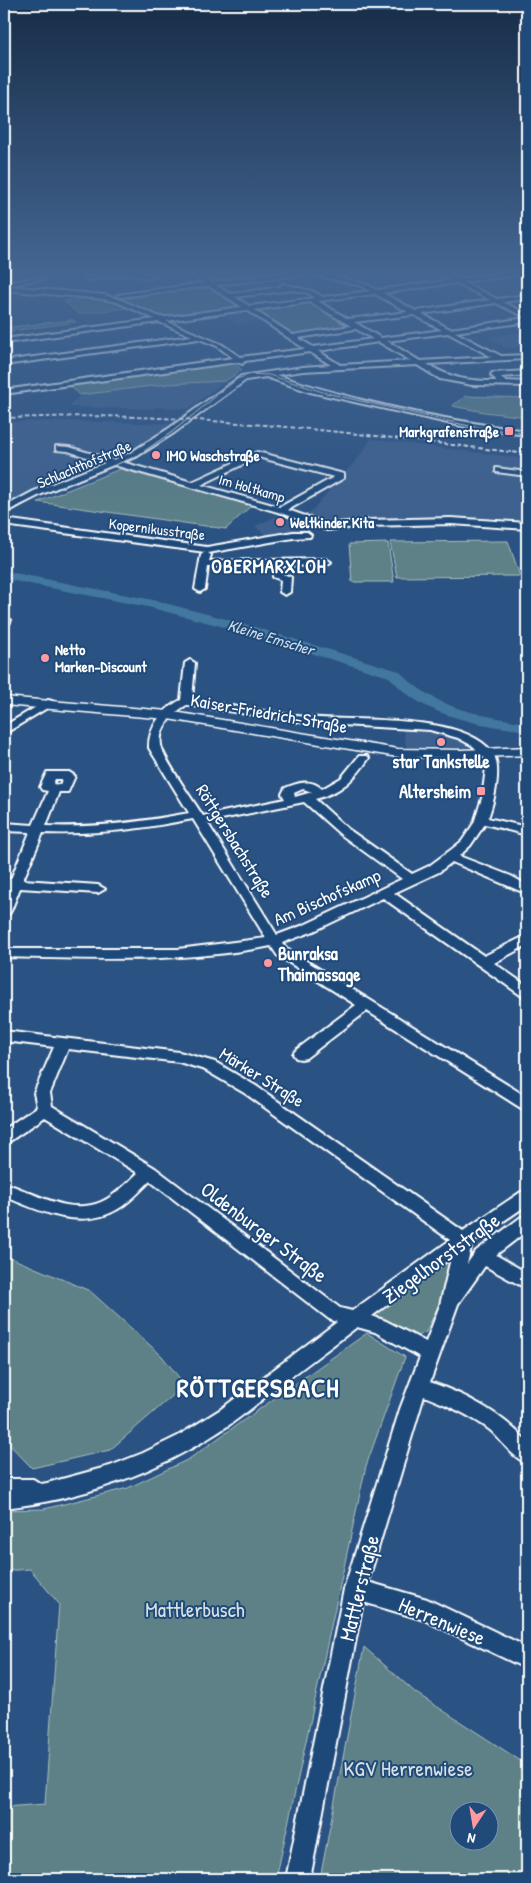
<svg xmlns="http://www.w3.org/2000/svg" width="531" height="1883" viewBox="0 0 531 1883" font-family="'Patrick Hand',sans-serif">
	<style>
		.built { fill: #3c608e }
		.green { fill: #5d8186; stroke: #aec0c2; fill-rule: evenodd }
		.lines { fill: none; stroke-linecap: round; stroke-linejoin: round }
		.river { fill: #42779f; fill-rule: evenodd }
		.minor-casing { stroke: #fff; stroke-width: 4 }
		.major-casing { stroke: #fff; stroke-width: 3 }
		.minor { fill: #1f4a7a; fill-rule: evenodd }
		.major { fill: #1f4a7a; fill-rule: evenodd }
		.tram { stroke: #fff; stroke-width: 1 }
		.rail { stroke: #fff; stroke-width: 2; stroke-dasharray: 4.5 2.5; stroke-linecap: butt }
		.poi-dot { fill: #ff9aa2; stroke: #1f4a7a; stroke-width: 2 }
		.labels { text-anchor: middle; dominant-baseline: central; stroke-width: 4; stroke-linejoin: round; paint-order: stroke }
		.far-poi-label { font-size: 15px; font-weight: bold; fill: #fff; stroke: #1f4a7a; text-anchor: start }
		.far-street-label { font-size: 15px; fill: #fff; stroke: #1f4a7a }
		.far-water-label { font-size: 16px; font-style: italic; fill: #d0dde7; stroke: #1f4a7a }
		.street-label { font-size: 18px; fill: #fff; stroke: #1f4a7a }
		.poi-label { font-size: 18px; font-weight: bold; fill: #fff; stroke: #1f4a7a }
		.far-district-label { font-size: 19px; font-weight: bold; letter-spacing: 1px; fill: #fff; stroke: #1f4a7a }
		.near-street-label { font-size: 21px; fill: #fff; stroke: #1f4a7a }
		.near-park-label { font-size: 21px; fill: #d6e0e1; stroke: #1f4a7a }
		.near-district-label { font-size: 26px; font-weight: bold; letter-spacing: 1px; fill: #fff; stroke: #1f4a7a }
	</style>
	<rect width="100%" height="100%" fill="#2a5282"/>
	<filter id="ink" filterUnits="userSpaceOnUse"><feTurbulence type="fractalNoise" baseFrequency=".02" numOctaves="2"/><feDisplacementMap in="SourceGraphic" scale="10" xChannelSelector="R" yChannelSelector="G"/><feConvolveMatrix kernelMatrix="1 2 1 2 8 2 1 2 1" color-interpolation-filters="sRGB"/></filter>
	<g filter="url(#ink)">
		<g class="built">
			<path d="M 246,311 L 262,321 L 237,324 L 221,314 Z"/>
			<path d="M 527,332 L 527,346 L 508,348 L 487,337 Z"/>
			<path d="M 218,380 L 225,381 L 188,409 L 155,407 L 153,409 L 69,407 L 80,395 L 167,384 Z"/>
			<path d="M 64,421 L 175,424 L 145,448 L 12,502 L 4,507 L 4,422 Z"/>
			<path d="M 371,439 L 527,459 L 527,524 L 480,519 L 329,522 L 308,515 L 362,453 Z"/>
			<path d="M 281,514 L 294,519 L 306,530 L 267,537 L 255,526 Z"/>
			<path d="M 403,727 L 443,731 L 467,742 L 467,748 L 406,747 Z"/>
		</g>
		<g class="green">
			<path d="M 194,271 L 295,271 L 299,272 L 213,283 Z"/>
			<path d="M 209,287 L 239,306 L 236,309 L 169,318 L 162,317 L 123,300 L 156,293 Z"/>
			<path d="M 88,298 L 108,299 L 127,308 L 79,314 L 64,301 Z"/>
			<path d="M 309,302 L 348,327 L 292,334 L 254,310 Z"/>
			<path d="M 4,320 L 11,327 L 72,320 L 76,322 L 4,332 Z"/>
			<path d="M 234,363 L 242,370 L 225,381 L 167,384 L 80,395 L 70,386 Z"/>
			<path d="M 466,396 L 527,398 L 527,417 L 484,412 L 452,406 Z"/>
			<path d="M 120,469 L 252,505 L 226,529 L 38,502 Z"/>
			<path d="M 508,541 L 520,576 L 397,577 L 390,542 Z"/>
			<path d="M 388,543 L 394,582 L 352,582 L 349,544 Z"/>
			<path d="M 4,1255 L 90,1291 L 162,1356 L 185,1385 L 110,1450 L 32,1468 L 4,1439 Z"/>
			<path d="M 449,1261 L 445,1292 L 426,1332 C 422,1334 418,1337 414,1336 C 401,1336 380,1323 372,1313 L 378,1304 L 387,1306 Z"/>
			<path d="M 367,1333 L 405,1357 L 366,1466 L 276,1879 L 4,1879 L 4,1807 L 45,1804 L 59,1604 L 30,1569 L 4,1571 L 4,1510 L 44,1509 L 128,1488 L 189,1459 Z"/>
			<path d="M 364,1647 L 416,1693 L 527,1765 L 527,1879 L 320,1879 ZM 458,1810 L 488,1810 L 488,1840 L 458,1840 Z"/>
		</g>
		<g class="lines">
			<path class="river" d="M 4,571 L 153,600 L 238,622 L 399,671 C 437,710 476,714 527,723 L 527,731 C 487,726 438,719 406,693 C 400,689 395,682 389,677 L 228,628 L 148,607 L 4,579 Z"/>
			<defs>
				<g id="minor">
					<path d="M 66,271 L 79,271 L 7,286 L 104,295 L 121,300 L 160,317 L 167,317 L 242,307 L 209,286 L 120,297 L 117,295 L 204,283 L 187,271 L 194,271 L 211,282 L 302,271 L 321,271 L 320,272 L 366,284 L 377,290 L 450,280 L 433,271 L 441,271 L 457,279 L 527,271 L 527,274 L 463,282 L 497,299 L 527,295 L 527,299 L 503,302 L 527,314 L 527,318 L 496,303 L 422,314 L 450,329 L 527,318 L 527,322 L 455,332 L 501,356 L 527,355 L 527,359 L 427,364 C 452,379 468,381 497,381 L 491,375 L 492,373 L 527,371 L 527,375 L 501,377 L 505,381 L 527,382 L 527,386 L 472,385 L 440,379 L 417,365 L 303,371 L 276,375 C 357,402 442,420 527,431 L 527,435 L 470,428 L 310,392 L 266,377 L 246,380 L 174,433 L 136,457 L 122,462 L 192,482 L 257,452 L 344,474 L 344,478 L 288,510 L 328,524 L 367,520 L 451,518 L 527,523 L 527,529 L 451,524 L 367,526 L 327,530 L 278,512 L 114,465 L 40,495 L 4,513 L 4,507 L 34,491 L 105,463 L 68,451 L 56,450 L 56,446 L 69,447 L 113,460 L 130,453 L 168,429 L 241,376 L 303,367 L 331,365 L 310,352 L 245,361 L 242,364 L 237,362 L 4,394 L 4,390 L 233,358 L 217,346 L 199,339 L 4,365 L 4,361 L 192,336 L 159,322 L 4,343 L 4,339 L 155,319 L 117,302 L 104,299 L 4,290 L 4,284 ZM 311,274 L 362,286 L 370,291 L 323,297 L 312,291 L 283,284 L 280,286 L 282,287 L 230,294 L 216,285 ZM 456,283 L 490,300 L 416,311 L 383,293 ZM 292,290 L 308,293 L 315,298 L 249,306 L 235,297 ZM 375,294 L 408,312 L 348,319 L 318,301 ZM 310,302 L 351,326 L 293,335 L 254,310 ZM 247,310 L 305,349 L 240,357 L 221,344 L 166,321 ZM 414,315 L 442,330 L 381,338 L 354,322 ZM 356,329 L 373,339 L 313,347 L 298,338 ZM 448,333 L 492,357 L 420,361 L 387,341 ZM 379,342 L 411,361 L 340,365 L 318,351 ZM 258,457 L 334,477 L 280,507 L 201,485 Z"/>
					<path d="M 124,271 L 141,271 L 140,272 L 145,274 L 184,271 L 145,278 L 132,274 L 88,280 L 85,278 Z"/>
					<path d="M 496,468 L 527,472 L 527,476 L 496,472 Z"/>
					<path d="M 4,519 L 207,547 L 293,532 L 307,532 L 311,535 L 310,537 L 293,538 L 208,553 L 211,555 L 209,561 L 326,559 L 331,562 L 326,565 L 282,566 L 283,574 L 291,577 L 290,592 L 285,595 L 280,592 L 281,580 L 273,577 L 273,566 L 208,567 L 205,589 L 200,592 L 195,589 L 201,555 L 205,552 L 4,525 Z"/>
					<path d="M 4,617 L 11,620 L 8,626 L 4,627 Z"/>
					<path d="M 190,660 L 195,663 L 192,700 C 229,705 267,712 305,717 C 352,722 461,712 492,752 C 503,766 494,802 488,818 L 527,827 L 527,835 L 485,824 L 470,846 L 459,856 L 511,876 L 527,885 L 527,894 L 452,862 L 439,872 L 394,893 L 484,956 L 527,935 L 527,945 L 494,963 L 527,986 L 527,998 L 522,996 L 383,898 L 314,931 L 282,943 L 287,949 L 527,1097 L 527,1110 L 521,1108 L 367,1011 L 306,1058 L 301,1059 L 296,1058 L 293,1054 L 296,1050 L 356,1005 L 277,955 L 271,946 C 186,963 90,959 4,957 L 4,949 L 178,949 L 266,938 L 193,819 C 141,829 95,835 43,833 L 23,880 L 98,885 L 105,889 L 98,893 L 20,888 L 11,911 L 9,914 L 4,915 L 4,896 L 7,887 L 4,887 L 4,879 L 11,879 L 30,832 L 4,831 L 4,823 L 33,825 L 48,791 L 42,790 L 40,787 L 47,772 L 69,772 L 75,776 L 68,792 L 59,792 L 46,826 C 95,828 141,822 189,813 L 149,748 C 148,728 163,708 181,700 L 185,663 ZM 187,705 L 306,723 L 430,730 L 458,738 L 473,746 L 484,757 L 486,768 L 482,798 L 474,823 L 462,841 L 452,849 L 429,866 L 412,874 L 348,829 L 315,799 C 340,793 355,779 369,758 L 367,756 L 359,756 L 341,778 L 322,789 C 311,778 297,783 285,788 L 282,794 L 285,799 L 203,816 C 195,803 162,757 161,745 C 158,729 173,712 187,705 ZM 55,779 L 62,779 L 60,785 L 53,784 ZM 303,789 L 312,792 L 295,797 L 294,793 ZM 304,802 L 340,834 L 402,879 L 304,925 L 277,935 L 207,822 Z"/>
					<path d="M 48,700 L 52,701 L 53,703 L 52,705 L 4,734 L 4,726 Z"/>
					<path d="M 4,1031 L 179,1052 L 215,1062 L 256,1086 L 463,1231 L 521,1192 L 527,1191 L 527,1205 L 472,1243 L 467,1264 L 476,1251 L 521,1217 L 527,1215 L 527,1231 L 496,1255 L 527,1273 L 527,1289 L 485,1266 L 458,1304 L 430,1382 C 467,1395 499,1412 527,1441 L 527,1463 C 512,1458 502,1440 490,1430 C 470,1415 447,1405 424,1396 L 368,1582 L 427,1599 L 527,1647 L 527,1669 L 424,1620 L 363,1602 L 310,1879 L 286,1879 L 344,1589 L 400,1409 L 420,1357 L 375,1332 L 357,1327 C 334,1345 310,1362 287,1380 C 264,1397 244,1416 220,1431 C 156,1473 80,1500 4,1508 L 4,1479 L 33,1479 L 41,1484 L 47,1483 L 110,1466 L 143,1453 L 178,1436 L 221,1409 L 337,1322 L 329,1319 L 150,1181 C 140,1191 130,1202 118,1209 C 81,1231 39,1211 4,1196 L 4,1183 C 34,1192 68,1216 101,1202 C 115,1196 127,1183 138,1173 L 45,1117 L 10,1141 L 4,1143 L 4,1129 L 37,1107 L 34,1093 L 54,1047 L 4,1041 ZM 68,1049 L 179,1062 L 205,1070 L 246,1094 L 450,1240 L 352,1311 L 340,1308 L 155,1168 L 52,1106 L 50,1093 ZM 451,1258 L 440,1305 L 426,1342 L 386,1321 L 372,1316 Z"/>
				</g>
				<path id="major" d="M 4,697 L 168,711 L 398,749 L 461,750 L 527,747 L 527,755 L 461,758 L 398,757 L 168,719 L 4,705 Z"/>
			</defs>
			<use href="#minor" class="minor-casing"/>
			<use href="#major" class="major-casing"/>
			<use href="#minor" class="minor"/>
			<use href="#major" class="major"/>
			<path class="tram" d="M 4,516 L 41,495 L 137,456 L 172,432 L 237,379 L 251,374 L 269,375 L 326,393 L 469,426 L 527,434"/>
			<path class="rail" d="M 4,418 C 48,417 93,415 137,417 C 268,422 397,438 527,454"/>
		</g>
	</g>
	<linearGradient id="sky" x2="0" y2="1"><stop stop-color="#172d48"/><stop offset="0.51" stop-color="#446692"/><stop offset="1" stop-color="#446692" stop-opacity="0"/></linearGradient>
	<rect width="531" height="535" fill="url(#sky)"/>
	<g class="poi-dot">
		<rect x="504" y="426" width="10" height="10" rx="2.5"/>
		<circle cx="156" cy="455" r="5"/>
		<circle cx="280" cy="522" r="5"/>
		<circle cx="45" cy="658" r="5"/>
		<circle cx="441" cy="742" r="5"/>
		<rect x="476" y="786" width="10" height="10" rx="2.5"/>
		<circle cx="268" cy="963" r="5"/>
	</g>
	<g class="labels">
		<g class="far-poi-label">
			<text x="499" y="431" text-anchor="end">Markgrafenstraße</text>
			<text x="166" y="455">IMO Waschstraße</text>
			<text x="290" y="522">Weltkinder Kita</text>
			<text x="55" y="649">Netto<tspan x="55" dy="17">Marken-Discount</tspan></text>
		</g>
		<g class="far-street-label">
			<text transform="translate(84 464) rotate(-23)">Schlachthofstraße</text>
			<text transform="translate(252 488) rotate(16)">Im Holtkamp</text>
			<text transform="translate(157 529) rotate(7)">Kopernikusstraße</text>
		</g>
		<g class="far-water-label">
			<text transform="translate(271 637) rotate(17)">Kleine Emscher</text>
		</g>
		<g class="street-label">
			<text transform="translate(269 713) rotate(10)">Kaiser-Friedrich-Straße</text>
			<text transform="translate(235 841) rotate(58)">Röttgersbachstraße</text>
			<text transform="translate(327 897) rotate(-24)">Am Bischofskamp</text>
			<text transform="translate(262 1077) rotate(32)">Märker Straße</text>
		</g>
		<g class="poi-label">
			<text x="441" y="761">star Tankstelle</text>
			<text x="471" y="791" text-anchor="end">Altersheim</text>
			<text x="278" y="953" text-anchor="start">Bunraksa<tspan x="278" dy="21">Thaimassage</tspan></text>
		</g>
		<g class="far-district-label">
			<text x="269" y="566">OBERMARXLOH</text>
		</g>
		<g class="near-street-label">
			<text transform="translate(264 1232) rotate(37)">Oldenburger Straße</text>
			<text transform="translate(441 1258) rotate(-36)">Ziegelhorststraße</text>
			<text transform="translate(359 1588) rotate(-76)">Mattlerstraße</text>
			<text transform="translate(442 1621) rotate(23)">Herrenwiese</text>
		</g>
		<g class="near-park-label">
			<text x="195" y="1609">Mattlerbusch</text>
			<text x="408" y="1768">KGV Herrenwiese</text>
		</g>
		<g class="near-district-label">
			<text x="258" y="1387">RÖTTGERSBACH</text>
		</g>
	</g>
	<rect width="531" height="1883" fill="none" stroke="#1f4a7a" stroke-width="20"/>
	<rect x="10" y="10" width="511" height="1863" fill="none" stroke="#fff" stroke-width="2" filter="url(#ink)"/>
	<g transform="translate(474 1826) rotate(192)"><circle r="24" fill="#1f4a7a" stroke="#7992af"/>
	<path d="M0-4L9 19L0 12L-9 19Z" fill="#ff9aa2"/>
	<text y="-8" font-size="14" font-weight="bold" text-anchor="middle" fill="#ffffff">N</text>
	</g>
</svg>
